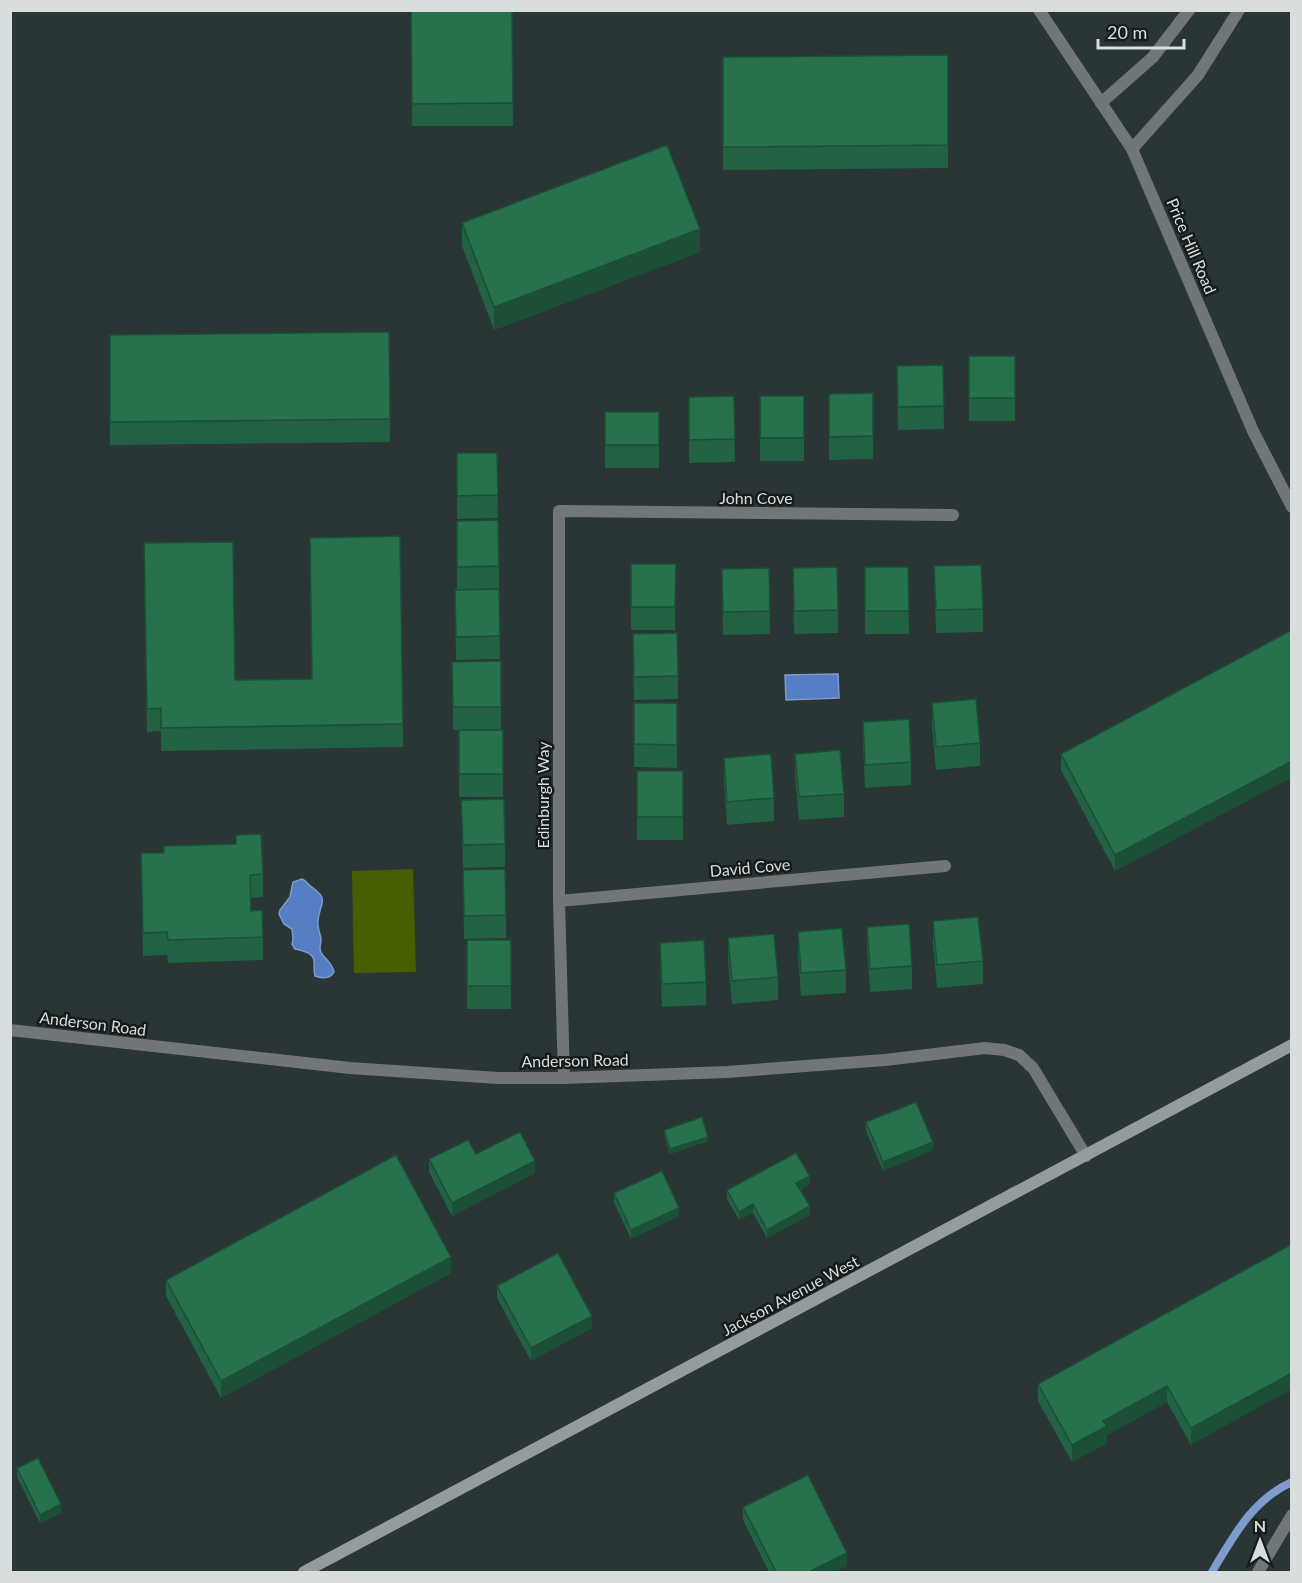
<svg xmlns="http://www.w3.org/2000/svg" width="1302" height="1583" viewBox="0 0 1302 1583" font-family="Lato,sans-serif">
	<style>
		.green { fill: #465e00 }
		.water { fill: #567ec4; stroke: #7d9bcc; stroke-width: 1.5 }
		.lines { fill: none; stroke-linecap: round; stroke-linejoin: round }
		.stream { stroke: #7d9bcc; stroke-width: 8 }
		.service { stroke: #717678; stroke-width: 12 }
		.minor { stroke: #717678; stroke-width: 12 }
		.secondary { stroke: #949c9f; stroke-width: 12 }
		.wall { fill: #226142 }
		.shaded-wall { fill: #1b4f36 }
		.building { fill: #27714d; stroke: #1b4f36; stroke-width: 1.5 }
		.labels { text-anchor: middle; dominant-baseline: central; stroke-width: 5; stroke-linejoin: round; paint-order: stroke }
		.street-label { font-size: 16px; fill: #d7dedd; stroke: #161b1b }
	</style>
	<rect width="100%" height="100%" fill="#2a3535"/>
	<path class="green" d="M 413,869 L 416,972 L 354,973 L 352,871 Z"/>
	<g class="water">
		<path d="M 838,674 L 839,698 L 786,700 L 785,675 Z"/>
		<path d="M 302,879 C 307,881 308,885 313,888 C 330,900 319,904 318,921 C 317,927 320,933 321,939 C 321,943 320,945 320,949 C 321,958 331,959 334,972 C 330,979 323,979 315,976 C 313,970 315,967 314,961 C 313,952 303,951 295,949 L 292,944 L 293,939 L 292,929 L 284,924 L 279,914 L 280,910 L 290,897 L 293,882 Z"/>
	</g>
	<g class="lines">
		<path class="stream" d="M 1212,1572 C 1233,1537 1252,1500 1292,1482"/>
		<g class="service">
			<path d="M 559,901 L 945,866"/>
			<path d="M 564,1078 L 559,901 L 559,511 L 953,515"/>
			<path d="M 1258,1572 L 1292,1515"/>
		</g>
		<g class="minor">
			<path d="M 1039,10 L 1132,149 L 1253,431 L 1292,507"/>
			<path d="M 1101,103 L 1153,57 L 1189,10"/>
			<path d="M 1132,149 L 1198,75 L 1239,10"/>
			<path d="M 10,1030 L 350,1068 L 498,1078 L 564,1078 L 727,1072 L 885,1060 L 985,1048 L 1004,1050 L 1019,1055 L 1033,1068 L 1086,1156"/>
		</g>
		<path class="secondary" d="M 304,1572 L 1292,1045"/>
	</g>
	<g class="wall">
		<path d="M 411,10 L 512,10 L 513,126 L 412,126 Z"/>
		<path d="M 948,55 L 948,168 L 723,170 L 723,57 Z"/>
		<path d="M 462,223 L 700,252 L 494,330 L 462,246 Z"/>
		<path d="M 389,332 L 390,442 L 110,445 L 110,335 Z"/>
		<rect x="969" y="356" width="46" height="65"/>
		<path d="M 943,365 L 944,429 L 898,430 L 897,366 Z"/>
		<path d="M 873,393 L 873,459 L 829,460 L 829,394 Z"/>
		<path d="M 734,396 L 735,462 L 689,463 L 689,397 Z"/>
		<rect x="760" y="396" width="44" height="65"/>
		<rect x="605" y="412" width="54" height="56"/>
		<path d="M 457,453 L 497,453 L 498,518 L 457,519 Z"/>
		<path d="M 457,521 L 499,566 L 500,659 L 456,660 L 455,590 L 457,590 Z"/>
		<path d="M 676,564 L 675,630 L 631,630 L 631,607 Z"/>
		<path d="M 144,566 L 235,680 L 312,679 L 403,724 L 403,747 L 161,751 L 161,731 L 147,732 Z"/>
		<path d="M 934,566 L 983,609 L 983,632 L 936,633 Z"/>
		<path d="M 837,567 L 838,633 L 794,634 L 793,568 Z"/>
		<path d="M 865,567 L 908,567 L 909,634 L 865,634 Z"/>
		<path d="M 769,568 L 770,634 L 723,635 L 722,569 Z"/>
		<path d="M 633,634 L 678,676 L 678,699 L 634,700 Z"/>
		<path d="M 1292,634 L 1292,777 L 1115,871 L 1061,770 L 1061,754 Z"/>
		<path d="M 501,661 L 501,730 L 453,730 L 452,662 Z"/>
		<path d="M 634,703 L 677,703 L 677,768 L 634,767 Z"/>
		<path d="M 932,703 L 980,743 L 980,766 L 936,770 L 932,726 Z"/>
		<path d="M 863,722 L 911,762 L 911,785 L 865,788 L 863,745 Z"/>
		<rect x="459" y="730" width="44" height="67"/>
		<path d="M 795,754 L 844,794 L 844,817 L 799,820 L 795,777 Z"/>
		<path d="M 724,758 L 774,798 L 774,821 L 727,825 L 724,781 Z"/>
		<rect x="637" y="771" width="46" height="69"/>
		<path d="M 461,800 L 505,844 L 505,867 L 463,868 Z"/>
		<path d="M 141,853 L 263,874 L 263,897 L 251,898 L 251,911 L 263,937 L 263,960 L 168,963 L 167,955 L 143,956 Z"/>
		<path d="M 463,870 L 506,915 L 506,938 L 464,939 Z"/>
		<path d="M 933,921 L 983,961 L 983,984 L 937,988 L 933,944 Z"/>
		<path d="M 867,927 L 912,966 L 912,989 L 870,992 L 867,950 Z"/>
		<path d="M 798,932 L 846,970 L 846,993 L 801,996 L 798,955 Z"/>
		<path d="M 728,938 L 778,977 L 778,1000 L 732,1004 L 728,961 Z"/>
		<rect x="467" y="940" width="44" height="69"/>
		<path d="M 660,943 L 706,982 L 706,1005 L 662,1007 L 660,966 Z"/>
		<path d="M 866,1122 L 933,1150 L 883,1171 L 866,1131 Z"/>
		<path d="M 664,1130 L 708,1141 L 670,1154 L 664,1134 Z"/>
		<path d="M 476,1154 L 535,1173 L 452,1216 L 429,1172 L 429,1159 Z"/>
		<path d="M 810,1184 L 800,1190 L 810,1215 L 767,1238 L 753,1213 L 739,1220 L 727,1199 L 727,1190 Z"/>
		<path d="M 614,1193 L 679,1216 L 631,1239 L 614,1202 Z"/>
		<path d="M 1292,1244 L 1191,1445 L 1167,1402 L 1107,1435 L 1107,1443 L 1072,1462 L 1038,1401 L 1038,1384 Z"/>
		<path d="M 451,1273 L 221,1398 L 166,1296 L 166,1280 Z"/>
		<path d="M 497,1286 L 592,1328 L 531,1361 L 497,1298 Z"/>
		<path d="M 17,1468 L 61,1513 L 40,1523 L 17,1477 Z"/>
		<path d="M 743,1507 L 847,1566 L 834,1572 L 769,1572 L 743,1520 Z"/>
	</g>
	<g class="shaded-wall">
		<path d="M 700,229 L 700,252 L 494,330 L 494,307 Z"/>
		<path d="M 1292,761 L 1292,777 L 1115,871 L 1115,855 Z"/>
		<path d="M 708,1137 L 708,1141 L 670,1154 L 670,1149 Z"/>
		<path d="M 933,1142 L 933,1150 L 883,1171 L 883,1162 Z"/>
		<path d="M 535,1161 L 535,1173 L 452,1216 L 452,1203 Z"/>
		<path d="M 810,1176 L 810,1184 L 796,1192 L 796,1183 Z"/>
		<path d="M 753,1204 L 753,1213 L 739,1220 L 739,1212 Z"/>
		<path d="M 810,1206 L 810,1215 L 767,1238 L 767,1230 Z"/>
		<path d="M 679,1208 L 679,1216 L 631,1239 L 631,1230 Z"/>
		<path d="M 451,1257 L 451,1273 L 221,1398 L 221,1381 Z"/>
		<path d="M 592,1316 L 592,1328 L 531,1361 L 531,1348 Z"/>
		<path d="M 1292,1373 L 1292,1389 L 1191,1445 L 1191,1428 Z"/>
		<path d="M 1167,1386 L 1167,1402 L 1107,1435 L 1107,1443 L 1072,1462 L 1072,1445 L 1103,1421 Z"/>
		<path d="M 61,1504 L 61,1513 L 40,1523 L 40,1515 Z"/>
		<path d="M 847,1553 L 847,1566 L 834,1572 L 809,1572 Z"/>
	</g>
	<g class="building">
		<path d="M 411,10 L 512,10 L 513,103 L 412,104 Z"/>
		<path d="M 948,55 L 948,145 L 723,147 L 723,57 Z"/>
		<path d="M 667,145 L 700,229 L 494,307 L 462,223 Z"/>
		<path d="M 389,332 L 390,419 L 110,422 L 110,335 Z"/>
		<rect x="969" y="356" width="46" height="42"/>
		<path d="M 943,365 L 944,406 L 898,407 L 897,366 Z"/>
		<path d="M 873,393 L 873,436 L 829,437 L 829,394 Z"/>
		<path d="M 734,396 L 735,439 L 689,440 L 689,397 Z"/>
		<rect x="760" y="396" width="44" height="42"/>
		<rect x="605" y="412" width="54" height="33"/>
		<path d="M 457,453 L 497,453 L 498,495 L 457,496 Z"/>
		<path d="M 498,520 L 499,566 L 457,567 L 457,521 Z"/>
		<path d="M 400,536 L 403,724 L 161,728 L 161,708 L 147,709 L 144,543 L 233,542 L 235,680 L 312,679 L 310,538 Z"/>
		<path d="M 631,564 L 676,564 L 675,607 L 631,607 Z"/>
		<path d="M 981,565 L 983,609 L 936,610 L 934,566 Z"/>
		<path d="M 837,567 L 838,610 L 794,611 L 793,568 Z"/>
		<path d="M 865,567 L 908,567 L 909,611 L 865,611 Z"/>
		<path d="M 769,568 L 770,611 L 723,612 L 722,569 Z"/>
		<path d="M 499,589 L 500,636 L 456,637 L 455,590 Z"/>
		<path d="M 1290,631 L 1292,634 L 1292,761 L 1115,855 L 1061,754 Z"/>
		<path d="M 677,633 L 678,676 L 634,677 L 633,634 Z"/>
		<path d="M 501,661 L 501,707 L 453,707 L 452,662 Z"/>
		<path d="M 976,699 L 980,743 L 936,747 L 932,703 Z"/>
		<path d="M 634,703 L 677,703 L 677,745 L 634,744 Z"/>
		<path d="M 909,719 L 911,762 L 865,765 L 863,722 Z"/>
		<rect x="459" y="730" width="44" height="44"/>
		<path d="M 840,750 L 844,794 L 799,797 L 795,754 Z"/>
		<path d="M 771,754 L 774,798 L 727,802 L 724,758 Z"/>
		<rect x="637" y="771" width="46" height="46"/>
		<path d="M 504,799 L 505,844 L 463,845 L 461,800 Z"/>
		<path d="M 261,834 L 263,874 L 250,875 L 251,911 L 262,910 L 263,937 L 168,940 L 167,932 L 143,933 L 141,853 L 164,853 L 164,846 L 236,844 L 236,835 Z"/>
		<path d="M 505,869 L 506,915 L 464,916 L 463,870 Z"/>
		<path d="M 978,917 L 983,961 L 937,965 L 933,921 Z"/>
		<path d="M 909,924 L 912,966 L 870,969 L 867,927 Z"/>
		<path d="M 842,928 L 846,970 L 801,973 L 798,932 Z"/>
		<path d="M 774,934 L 778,977 L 732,981 L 728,938 Z"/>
		<rect x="467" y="940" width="44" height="46"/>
		<path d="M 704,940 L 706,982 L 662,984 L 660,943 Z"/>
		<path d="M 916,1102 L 933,1142 L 883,1162 L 866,1122 Z"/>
		<path d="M 702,1117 L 708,1137 L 670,1149 L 664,1130 Z"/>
		<path d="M 520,1132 L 535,1161 L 452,1203 L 429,1159 L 468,1140 L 476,1154 Z"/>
		<path d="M 796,1153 L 810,1176 L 796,1183 L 810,1206 L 767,1230 L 753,1204 L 739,1212 L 727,1190 Z"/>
		<path d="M 396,1155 L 451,1257 L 221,1381 L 166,1280 Z"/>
		<path d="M 662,1171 L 679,1208 L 631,1230 L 614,1193 Z"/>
		<path d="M 1292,1244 L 1292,1373 L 1191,1428 L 1167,1386 L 1103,1421 L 1107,1426 L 1072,1445 L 1038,1384 Z"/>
		<path d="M 558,1253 L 592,1316 L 531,1348 L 497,1286 Z"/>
		<path d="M 38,1458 L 61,1504 L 40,1515 L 17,1468 Z"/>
		<path d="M 808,1475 L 847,1553 L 809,1572 L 776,1572 L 743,1507 Z"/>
	</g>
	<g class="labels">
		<g class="street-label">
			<text transform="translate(1192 246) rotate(67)">Price Hill Road</text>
			<text x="756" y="497">John Cove</text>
			<text transform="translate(542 795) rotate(-90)">Edinburgh Way</text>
			<text transform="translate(750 867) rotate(-5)">David Cove</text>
			<text transform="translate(93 1023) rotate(7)">Anderson Road</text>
			<text transform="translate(575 1060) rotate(-1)">Anderson Road</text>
			<text transform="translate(790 1295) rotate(-28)">Jackson Avenue West</text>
		</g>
	</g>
	<rect width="1302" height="1583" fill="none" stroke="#d7dedd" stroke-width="24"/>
	<g transform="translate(1260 1541)" stroke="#161b1b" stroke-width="4.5" paint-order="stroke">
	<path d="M0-4.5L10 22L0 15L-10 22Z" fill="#d7dedd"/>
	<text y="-9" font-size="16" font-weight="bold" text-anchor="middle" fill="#d7dedd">N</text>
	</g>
	<path d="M1098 39v9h86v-9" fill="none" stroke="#d7dedd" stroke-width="3"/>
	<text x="1107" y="39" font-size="18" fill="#d7dedd" stroke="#161b1b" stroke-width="4.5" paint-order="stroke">20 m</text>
</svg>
